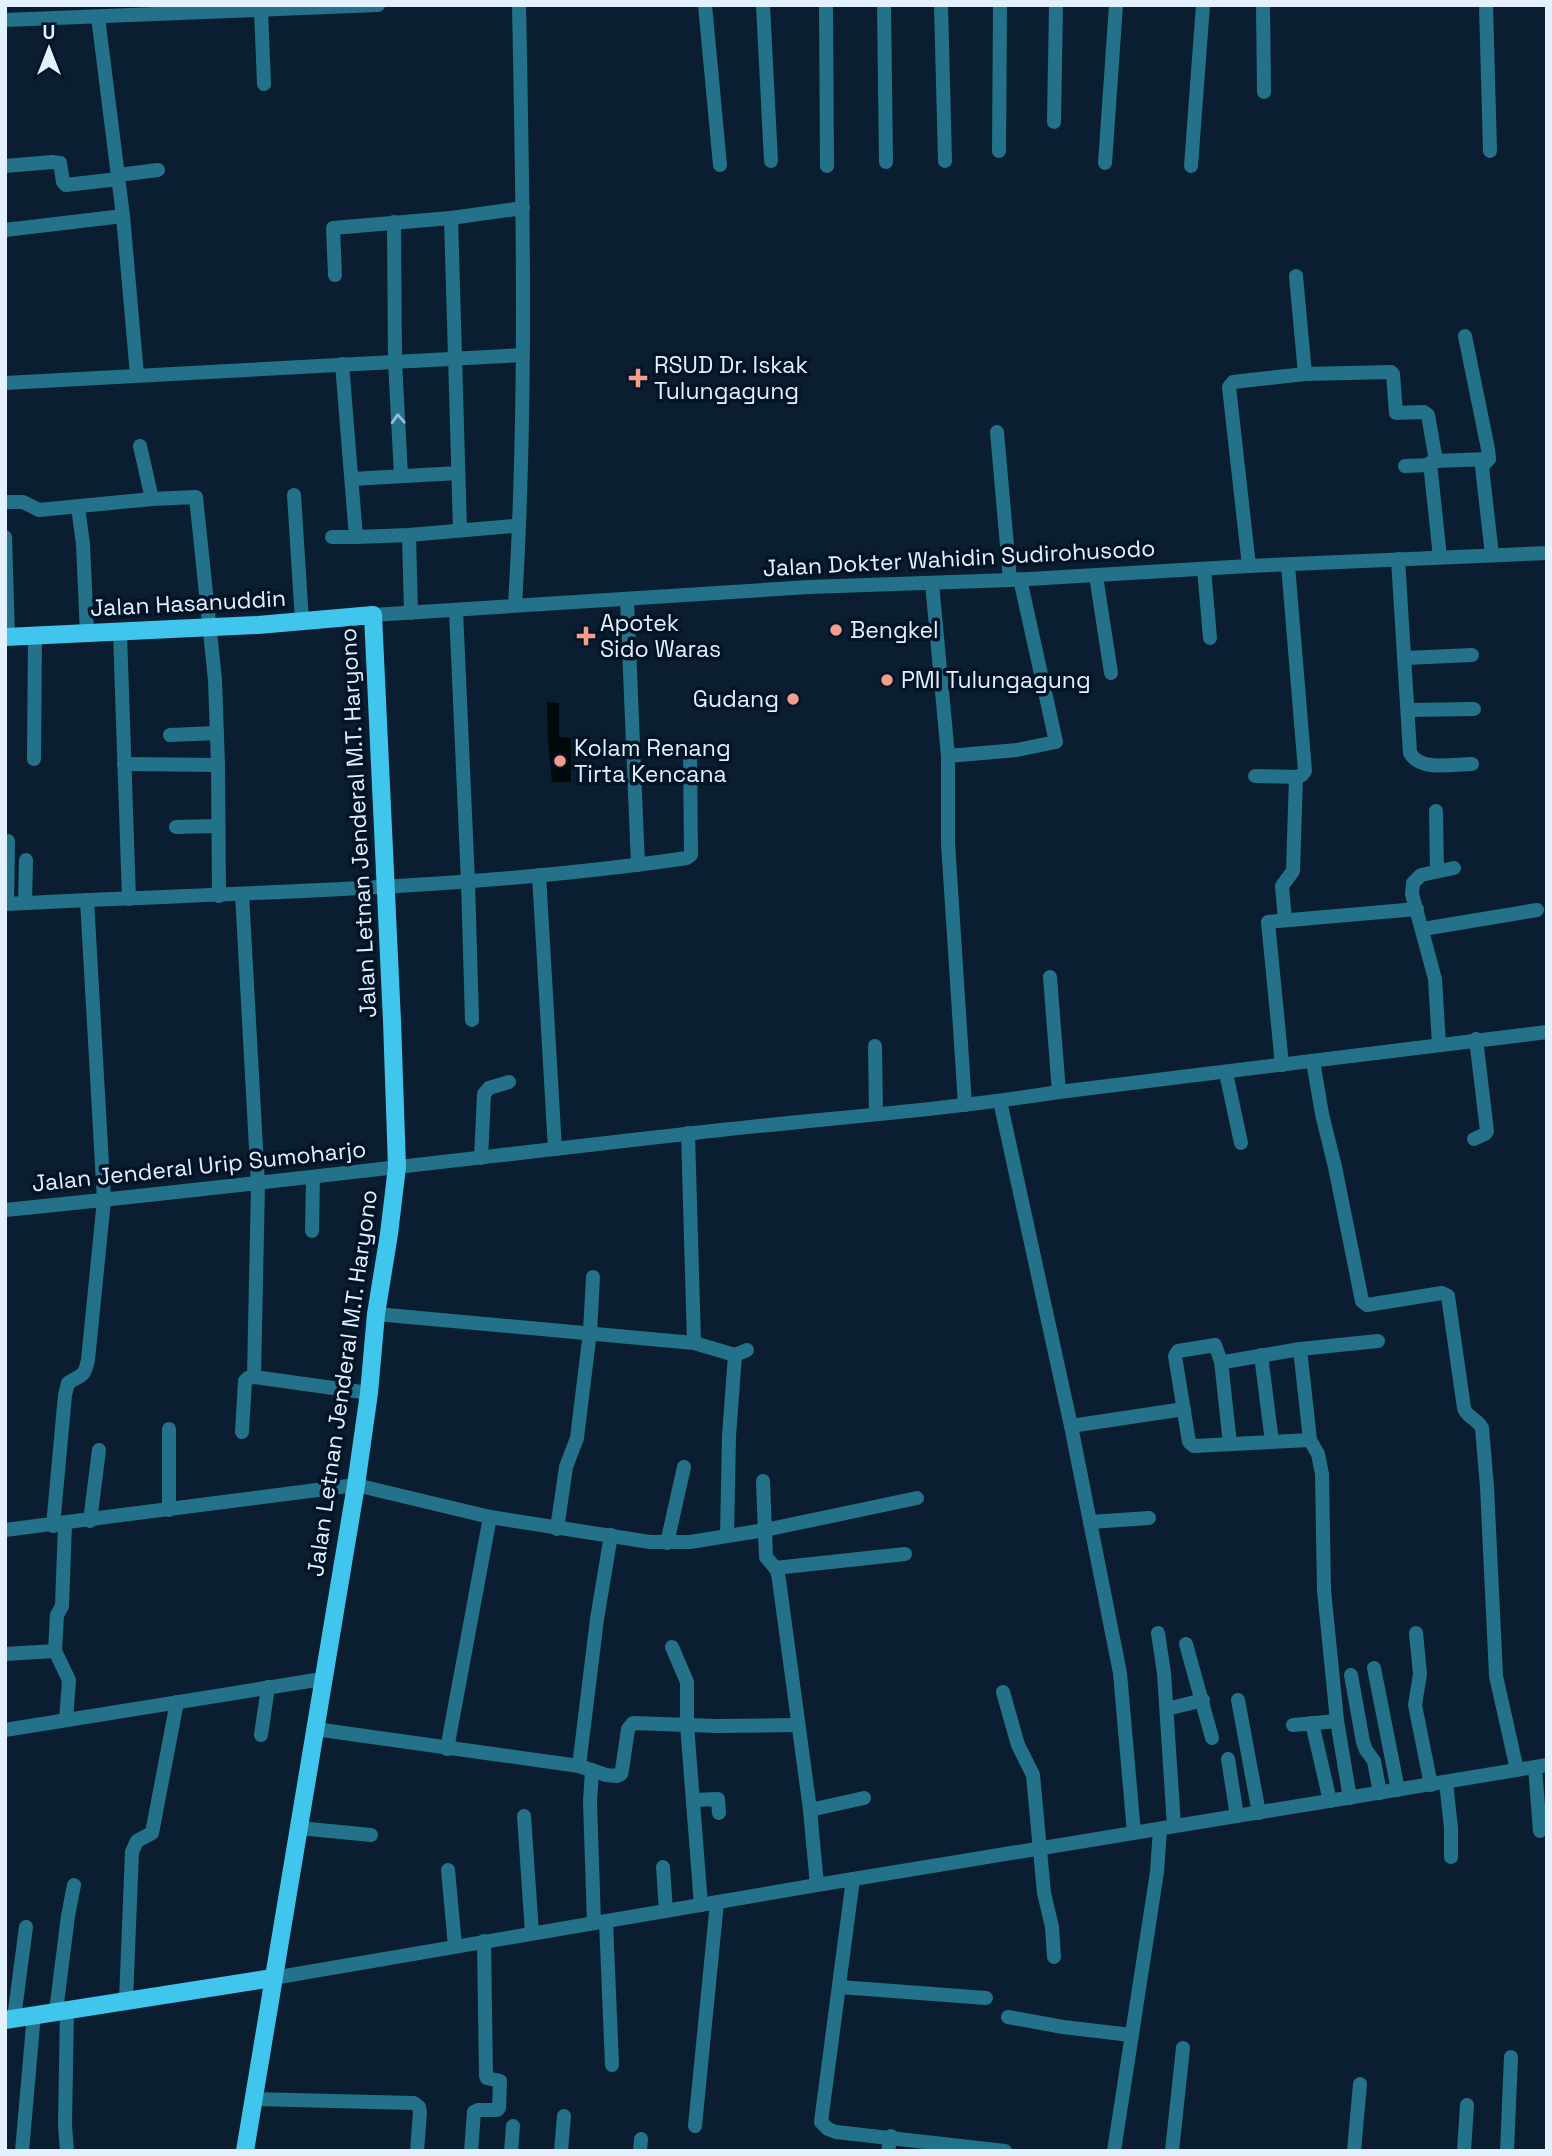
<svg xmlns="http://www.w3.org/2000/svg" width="1552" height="2156" viewBox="0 0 1552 2156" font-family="'Space Grotesk',sans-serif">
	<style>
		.water { fill: #000909 }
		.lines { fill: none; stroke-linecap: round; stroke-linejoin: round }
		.minor { stroke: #237289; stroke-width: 14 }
		.major { stroke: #40c5ec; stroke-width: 18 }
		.oneway { stroke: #96becf }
		.poi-dot { fill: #f49d8b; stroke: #031426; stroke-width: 2.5 }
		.labels { text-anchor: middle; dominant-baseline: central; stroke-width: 7; stroke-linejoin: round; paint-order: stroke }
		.poi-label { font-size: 23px; fill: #e3f0fd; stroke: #031426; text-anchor: start }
		.street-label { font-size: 23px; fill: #e3f0fd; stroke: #031426 }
	</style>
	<rect width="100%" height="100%" fill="#0b1e31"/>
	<path class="water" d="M 547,702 L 559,703 L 559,737 L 571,738 L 571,782 L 552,782 L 548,741 Z"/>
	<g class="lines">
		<g class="minor">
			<path d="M 705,5 L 720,165"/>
			<path d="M 763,5 L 771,161"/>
			<path d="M 826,5 L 827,166"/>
			<path d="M 884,5 L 886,162"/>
			<path d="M 941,5 L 945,161"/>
			<path d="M 1263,5 L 1264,92"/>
			<path d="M 1486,5 L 1490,151"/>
			<path d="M 261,10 L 264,84"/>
			<path d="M 98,17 L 123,216 L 137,375"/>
			<path d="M 5,20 L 378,5"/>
			<path d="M 1054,122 L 1056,5"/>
			<path d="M 999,151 L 1000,5"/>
			<path d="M 1105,163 L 1116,5"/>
			<path d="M 5,166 L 52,162 L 60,163 L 63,182 L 66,185 L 118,179"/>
			<path d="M 1191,166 L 1203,5"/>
			<path d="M 118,175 L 158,170"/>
			<path d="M 451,218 L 460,530"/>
			<path d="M 394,222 L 395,361 L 401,476"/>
			<path d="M 5,230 L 123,216"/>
			<path d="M 335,275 L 333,228 L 451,218 L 523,208"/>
			<path d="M 1296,276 L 1305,374"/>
			<path d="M 1465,336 L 1488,449 L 1489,459 L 1482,467 L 1492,555"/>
			<path d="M 342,364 L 356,537 L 409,535 L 513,526"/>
			<path d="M 5,383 L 522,355"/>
			<path d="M 997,432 L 1010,580"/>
			<path d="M 140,446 L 152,499"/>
			<path d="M 1436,461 L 1430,463 L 1440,557"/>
			<path d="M 1405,466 L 1430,465"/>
			<path d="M 352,479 L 458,473"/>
			<path d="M 294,495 L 302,621"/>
			<path d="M 5,502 L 23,502 L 39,510 L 152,499 L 196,497 L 215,680 L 218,765 L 219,896"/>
			<path d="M 78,507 L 83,544 L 87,634"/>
			<path d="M 409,535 L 411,613"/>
			<path d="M 5,537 L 8,637"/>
			<path d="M 332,537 L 356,537"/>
			<path d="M 1398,559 L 1410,753 C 1421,772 1453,764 1472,764"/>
			<path d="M 1249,566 L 1229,387 L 1233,382 L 1305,374 L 1391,372 L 1393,374 L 1396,413 L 1424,412 L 1428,415 L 1436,461 L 1489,459"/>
			<path d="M 1204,569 L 1210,638"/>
			<path d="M 1096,576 L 1111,673"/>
			<path d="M 932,583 L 948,756 L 948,843 L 965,1105"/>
			<path d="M 627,599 L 638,865"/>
			<path d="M 515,605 C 527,405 523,205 519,5"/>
			<path d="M 456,610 L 468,882 L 472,1020"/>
			<path d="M 373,615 L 809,587 L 1010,580 L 1249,566 L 1547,553"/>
			<path d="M 120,633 L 129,899"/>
			<path d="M 1405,658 L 1472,655"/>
			<path d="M 1408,710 L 1474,709"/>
			<path d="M 170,735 L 217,733"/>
			<path d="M 948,756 L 1017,750 L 1056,742 L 1020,579"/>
			<path d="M 34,759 L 35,636"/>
			<path d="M 124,764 L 218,765"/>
			<path d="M 1255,776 L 1296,777 L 1302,775 L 1305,771 L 1288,565"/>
			<path d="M 1436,811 L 1437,871"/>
			<path d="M 176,827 L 217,826"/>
			<path d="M 539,875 L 555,1149"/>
			<path d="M 242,894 L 258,1184 L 254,1377 L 369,1393"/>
			<path d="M 25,903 L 26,860"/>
			<path d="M 5,904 C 232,892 461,891 687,858 L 691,855 L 690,752"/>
			<path d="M 7,904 L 8,841"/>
			<path d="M 1285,920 L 1282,886 L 1293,871 L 1296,777"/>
			<path d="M 1423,929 L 1537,910"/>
			<path d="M 1050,977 L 1059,1092"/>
			<path d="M 1439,1044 L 1435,979 L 1412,894 L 1413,883 L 1421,875 L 1454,868"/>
			<path d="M 875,1046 L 876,1114"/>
			<path d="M 1313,1061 L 1322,1114 L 1335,1167 L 1362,1301 L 1367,1305 L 1442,1293 L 1448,1296 L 1464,1408 C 1467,1418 1477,1418 1482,1428 L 1487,1487 L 1496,1676 L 1517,1770"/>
			<path d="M 1282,1065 L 1268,922 L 1417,909"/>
			<path d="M 1226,1073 L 1241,1143"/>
			<path d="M 1000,1101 L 1071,1426 L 1120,1673 L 1134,1833"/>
			<path d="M 688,1133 L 694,1343"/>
			<path d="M 1474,1139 L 1485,1134 L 1487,1131 L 1476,1039"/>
			<path d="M 481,1158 L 484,1094 L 489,1088 L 509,1082"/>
			<path d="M 5,1210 C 235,1187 464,1159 694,1133 C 816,1119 938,1111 1059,1092 L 1547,1032"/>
			<path d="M 312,1231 L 313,1177"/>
			<path d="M 376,1314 L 694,1343 L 735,1355 L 747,1350"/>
			<path d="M 1300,1349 L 1310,1440 L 1194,1446 L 1189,1442 L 1175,1356 L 1178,1351 L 1215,1345 L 1220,1359 L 1224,1362 L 1300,1349 L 1378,1341"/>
			<path d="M 1261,1355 L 1272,1442"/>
			<path d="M 1221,1361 L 1230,1444"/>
			<path d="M 1071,1426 L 1184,1409"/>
			<path d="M 169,1429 L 169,1510"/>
			<path d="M 242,1432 L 245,1381 L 248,1378 L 254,1377"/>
			<path d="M 1310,1440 L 1318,1454 L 1322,1474 L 1324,1590 L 1337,1721 L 1350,1798"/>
			<path d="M 763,1481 L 766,1557 L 777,1570 L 779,1580 L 810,1810 L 817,1885"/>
			<path d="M 90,1521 L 99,1450"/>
			<path d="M 1090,1522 L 1149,1518"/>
			<path d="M 65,1524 L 62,1606 L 57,1615 L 55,1651 L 69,1680 L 66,1720"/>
			<path d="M 53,1526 L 65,1395 L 68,1383 C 82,1374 84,1378 88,1360 L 104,1200 L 87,900"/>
			<path d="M 557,1529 L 566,1467 L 577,1438 L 590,1332 L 593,1277"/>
			<path d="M 5,1530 L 356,1485 L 490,1517 L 650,1542 L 690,1542 L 765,1530 L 917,1498"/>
			<path d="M 727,1536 L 729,1436 L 735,1355"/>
			<path d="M 667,1543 L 684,1467"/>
			<path d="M 775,1568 L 905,1554"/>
			<path d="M 1158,1633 L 1164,1673 L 1174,1826"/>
			<path d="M 1416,1633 L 1420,1674 L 1415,1705 L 1431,1785"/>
			<path d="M 1186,1644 L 1212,1738"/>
			<path d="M 672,1647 L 687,1682 L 687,1725 L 701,1905"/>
			<path d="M 5,1654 L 55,1651"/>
			<path d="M 1374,1668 L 1398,1790"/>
			<path d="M 1351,1675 L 1363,1742 L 1366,1750 L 1374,1761 L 1380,1793"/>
			<path d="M 1003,1692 L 1018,1745 L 1033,1775 L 1044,1893 L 1052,1927 L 1054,1957"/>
			<path d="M 1238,1700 L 1259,1813"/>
			<path d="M 1167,1709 L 1203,1700"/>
			<path d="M 1312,1723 L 1330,1801"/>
			<path d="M 1293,1725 L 1337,1721"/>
			<path d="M 315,1729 L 579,1766 L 606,1775 L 617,1776 L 621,1774 L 622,1770 L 628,1729 L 633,1723 L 716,1726 L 798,1725"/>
			<path d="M 5,1730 L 322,1679"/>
			<path d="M 261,1735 L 268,1687"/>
			<path d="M 447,1749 L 490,1517"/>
			<path d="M 1228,1759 L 1237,1816"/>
			<path d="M 579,1766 L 597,1619 L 611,1535"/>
			<path d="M 1535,1767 L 1540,1831"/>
			<path d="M 592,1770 L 590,1802 L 594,1923"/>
			<path d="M 1446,1782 L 1451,1828 L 1451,1857"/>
			<path d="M 693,1800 L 718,1799 L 719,1813"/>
			<path d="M 810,1810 L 864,1798"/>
			<path d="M 524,1816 L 532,1933"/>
			<path d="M 299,1828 L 371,1835"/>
			<path d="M 663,1867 L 666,1911"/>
			<path d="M 448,1870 L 455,1946"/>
			<path d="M 853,1879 L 821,2122 L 828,2129 L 836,2132 L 1005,2151"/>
			<path d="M 606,1921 L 612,2065"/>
			<path d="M 273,1978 L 817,1885 L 1547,1765"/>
			<path d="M 840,1987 L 986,1998"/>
			<path d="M 126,2000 L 132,1852 L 137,1841 L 152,1833 L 177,1702"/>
			<path d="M 67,2009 L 65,2125 L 67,2151"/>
			<path d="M 56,2011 L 68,1916 L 74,1885"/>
			<path d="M 1008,2017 L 1063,2027 L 1131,2035"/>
			<path d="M 14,2018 L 26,1927"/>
			<path d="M 253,2099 L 414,2103 L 419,2107 L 420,2112 L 417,2151"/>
			<path d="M 695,2126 L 717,1902"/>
			<path d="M 22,2151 L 34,2014"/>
			<path d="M 471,2151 L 474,2112 L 478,2110 L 497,2110 L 499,2108 L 500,2081 L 487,2078 L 486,2076 L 484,1941"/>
			<path d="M 511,2151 L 513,2126"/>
			<path d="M 561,2151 L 564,2116"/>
			<path d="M 640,2151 L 641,2139"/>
			<path d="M 888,2151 L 891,2136"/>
			<path d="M 1114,2151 L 1157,1872 L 1160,1829"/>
			<path d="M 1172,2151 L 1183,2048"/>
			<path d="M 1354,2151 L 1360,2084"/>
			<path d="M 1464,2151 L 1467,2105"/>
			<path d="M 1507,2151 L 1511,2057"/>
		</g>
		<g class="major">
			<path d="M 5,637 L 258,625 L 373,615 L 392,1021 L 397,1167 L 389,1234 L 376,1314 L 369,1393 L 356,1485 L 245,2151"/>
			<path d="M 5,2020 L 273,1978"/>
		</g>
	</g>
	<defs><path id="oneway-chevron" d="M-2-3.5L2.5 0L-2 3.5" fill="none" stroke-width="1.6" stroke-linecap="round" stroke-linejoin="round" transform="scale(1.75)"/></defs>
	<use class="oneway" href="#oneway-chevron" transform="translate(398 419) rotate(-93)"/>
	<g class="poi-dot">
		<path d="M634.5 367.5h7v7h7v7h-7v7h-7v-7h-7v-7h7z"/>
		<circle cx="836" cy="630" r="7"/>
		<path d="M582.5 625.5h7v7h7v7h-7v7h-7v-7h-7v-7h7z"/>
		<circle cx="887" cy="680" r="7"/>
		<circle cx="793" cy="699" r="7"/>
		<circle cx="560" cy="761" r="7"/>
	</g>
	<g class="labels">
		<g class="poi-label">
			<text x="654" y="365">RSUD Dr. Iskak<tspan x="654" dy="26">Tulungagung</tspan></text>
			<text x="600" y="623">Apotek<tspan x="600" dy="26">Sido Waras</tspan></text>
			<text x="850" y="630">Bengkel</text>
			<text x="901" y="680">PMI Tulungagung</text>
			<text x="779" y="699" text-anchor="end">Gudang</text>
			<text x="574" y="748">Kolam Renang<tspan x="574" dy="26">Tirta Kencana</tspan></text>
		</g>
		<g class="street-label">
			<text transform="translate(959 558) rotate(-3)">Jalan Dokter Wahidin Sudirohusodo</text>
			<text transform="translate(188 603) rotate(-3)">Jalan Hasanuddin</text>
			<text transform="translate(358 823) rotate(-93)">Jalan Letnan Jenderal M.T. Haryono</text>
			<text transform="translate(199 1166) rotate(-6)">Jalan Jenderal Urip Sumoharjo</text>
			<text transform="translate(342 1383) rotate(-82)">Jalan Letnan Jenderal M.T. Haryono</text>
		</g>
	</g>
	<rect width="1552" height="2156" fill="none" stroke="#e3f0fd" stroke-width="14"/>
	<g transform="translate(49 49)" stroke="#031426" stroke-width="5" paint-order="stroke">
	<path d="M0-5L12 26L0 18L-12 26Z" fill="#e3f0fd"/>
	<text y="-10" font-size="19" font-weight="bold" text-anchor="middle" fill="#e3f0fd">U</text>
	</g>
</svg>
